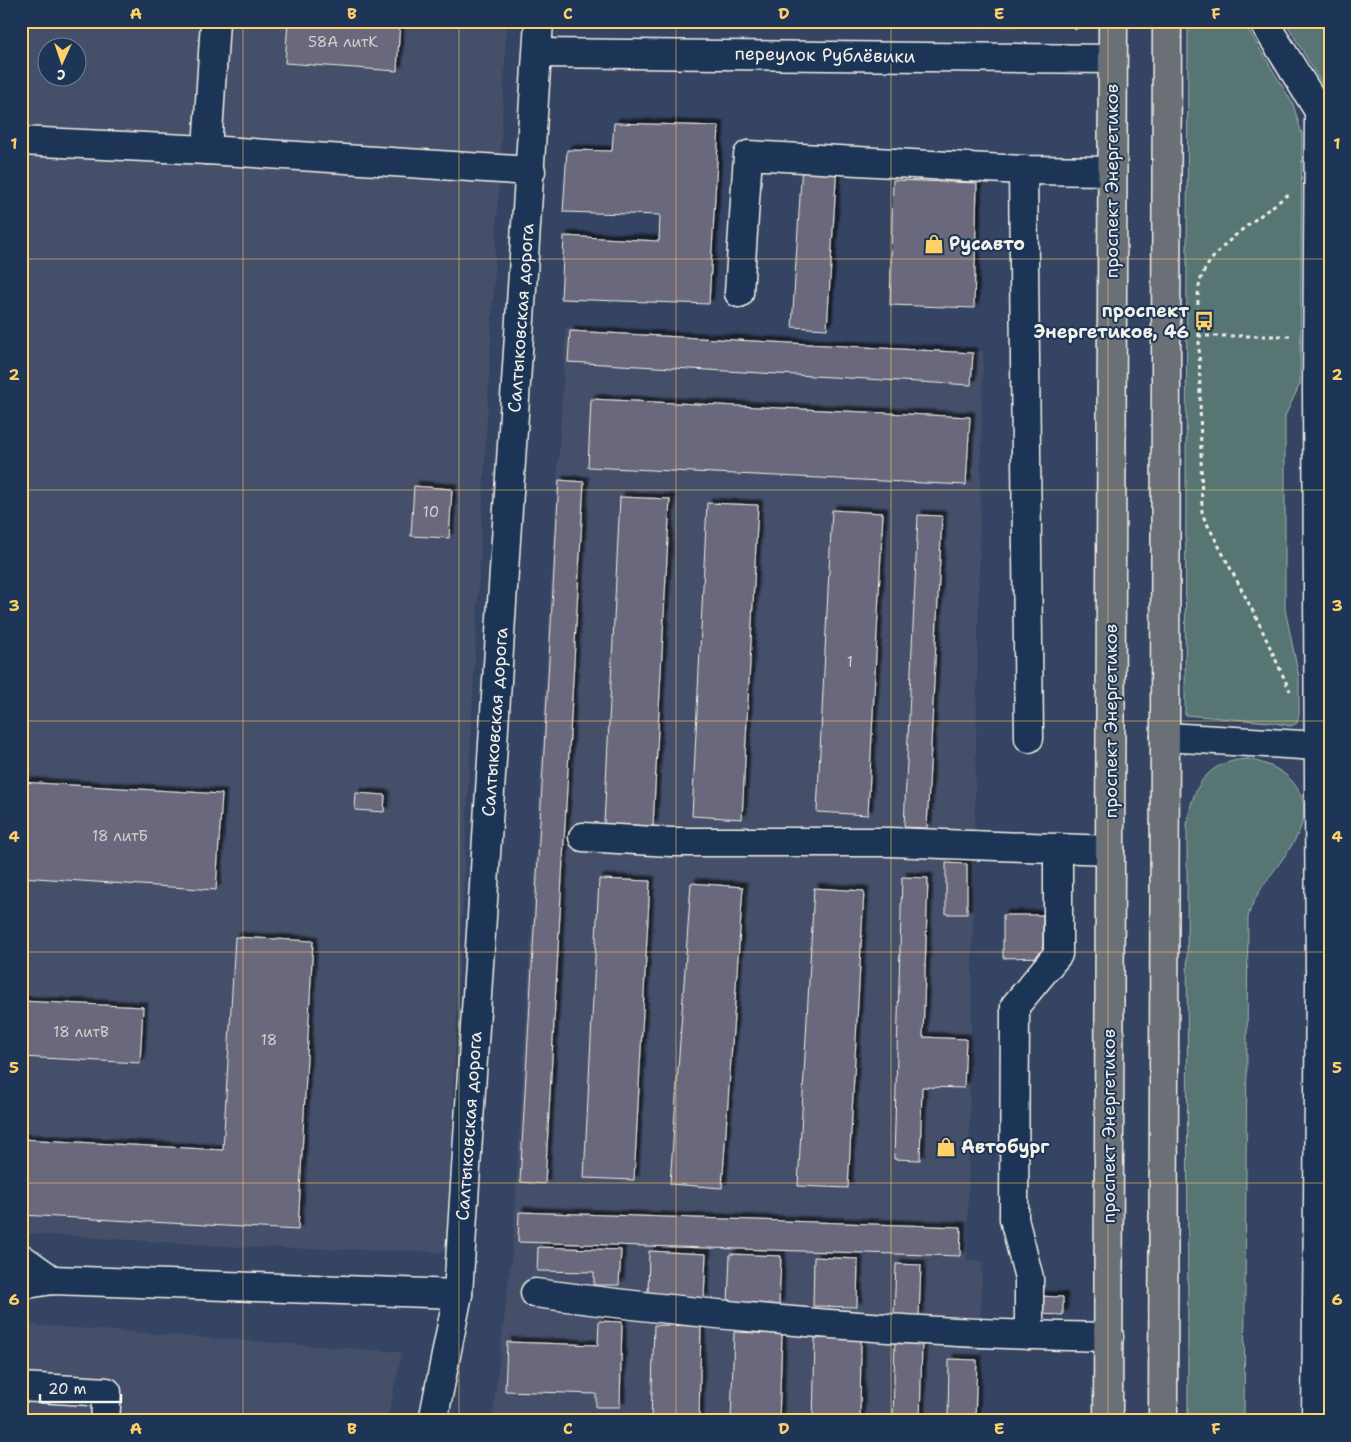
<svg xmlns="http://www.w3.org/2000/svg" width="1351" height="1442" viewBox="0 0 1351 1442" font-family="'Shantell Sans',sans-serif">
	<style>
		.built { fill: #444f6a; fill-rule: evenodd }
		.green { fill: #567473; stroke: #a5b2ae }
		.building { fill: #6a687c; stroke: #f4f1e8; filter: url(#shadow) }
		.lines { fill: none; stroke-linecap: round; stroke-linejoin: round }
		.minor-casing { stroke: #f4f1e8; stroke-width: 31 }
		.major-casing { stroke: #f4f1e8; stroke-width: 31 }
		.path { stroke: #f4f1e8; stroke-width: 3; stroke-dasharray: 4 4; stroke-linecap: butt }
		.minor { stroke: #1d3557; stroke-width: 28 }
		.major { stroke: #6b6f75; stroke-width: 28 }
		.grid { fill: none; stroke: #ffd166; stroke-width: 1; stroke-opacity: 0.55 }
		.labels { text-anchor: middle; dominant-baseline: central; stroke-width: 4; stroke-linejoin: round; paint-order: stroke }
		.number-label { font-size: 15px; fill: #d2cfcd }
		.street-label { font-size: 18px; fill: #f4f1e8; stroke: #1d3557 }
		.poi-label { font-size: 18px; font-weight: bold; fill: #f4f1e8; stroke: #1d3557; text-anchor: start }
		.neatline { fill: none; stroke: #ffd166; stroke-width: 2 }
		.grid-label { font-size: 16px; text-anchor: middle; font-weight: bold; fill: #ffd166 }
	</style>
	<defs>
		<filter id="shadow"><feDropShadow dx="4.5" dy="-4.5" stdDeviation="1" flood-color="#0009"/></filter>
	</defs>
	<rect width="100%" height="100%" fill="#344462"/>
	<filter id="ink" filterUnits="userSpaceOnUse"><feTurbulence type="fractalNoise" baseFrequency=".02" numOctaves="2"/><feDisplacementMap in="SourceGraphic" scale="10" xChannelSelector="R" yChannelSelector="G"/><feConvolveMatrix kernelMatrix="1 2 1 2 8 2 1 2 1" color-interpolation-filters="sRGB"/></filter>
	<g filter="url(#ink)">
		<g class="built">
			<path d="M 21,21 L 507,21 L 445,1252 L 240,1247 L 21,1233 ZM 48,48 L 78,48 L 78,78 L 48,78 Z"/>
			<path d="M 566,327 L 983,351 L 967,1260 L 982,1261 L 979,1421 L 492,1421 L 513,1243 Z"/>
			<path d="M 21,1324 L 402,1352 L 387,1421 L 21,1421 Z"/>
		</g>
		<g class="green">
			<path d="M 977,21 L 1080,21 L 1077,25 L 977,27 Z"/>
			<path d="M 1188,21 L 1243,21 L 1293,104 L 1302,134 L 1300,384 L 1285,416 L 1285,609 L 1299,677 L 1299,715 L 1297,723 L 1291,726 L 1269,722 L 1185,715 Z"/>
			<path d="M 1285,21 L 1330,21 L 1330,88 L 1322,84 Z"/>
			<path d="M 1248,759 C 1268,764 1286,770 1297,788 C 1326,832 1255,877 1248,918 L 1244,1421 L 1188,1421 L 1187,826 C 1192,787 1206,761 1248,759 Z"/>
		</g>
		<g class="building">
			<path d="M 288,21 L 400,21 L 397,71 L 285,63 Z"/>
			<path d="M 614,123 L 719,126 L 709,304 L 561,299 L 564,236 L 659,241 L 660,215 L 563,212 L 567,150 L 612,151 Z"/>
			<path d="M 802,163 L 837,165 L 827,329 L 792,327 Z"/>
			<path d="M 893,180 L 977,183 L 974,308 L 890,305 Z"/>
			<path d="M 570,331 L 973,353 L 971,385 L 568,362 Z"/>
			<path d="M 591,399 L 970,417 L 966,485 L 588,467 Z"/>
			<path d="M 559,480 L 584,482 L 545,1184 L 520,1182 Z"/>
			<path d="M 414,486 L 452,489 L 449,538 L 411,536 Z"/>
			<path d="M 620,497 L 670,499 L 653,826 L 604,824 Z"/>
			<path d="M 707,503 L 758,505 L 742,819 L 692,816 Z"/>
			<path d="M 832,510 L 883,513 L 868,815 L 817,812 Z"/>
			<path d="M 918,515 L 942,516 L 927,828 L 904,827 Z"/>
			<path d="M 21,782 L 222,794 L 216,890 L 21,877 Z"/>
			<path d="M 356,793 L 385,795 L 384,812 L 355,810 Z"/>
			<path d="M 946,863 L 967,864 L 967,914 L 946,914 Z"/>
			<path d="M 902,877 L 928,878 L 923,1037 L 966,1039 L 964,1088 L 922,1087 L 920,1160 L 894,1159 Z"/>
			<path d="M 599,879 L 650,881 L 634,1180 L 584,1178 Z"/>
			<path d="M 691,883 L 743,887 L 722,1188 L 670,1184 Z"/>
			<path d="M 814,888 L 864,891 L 848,1188 L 798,1186 Z"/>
			<path d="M 1003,915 L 1043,915 L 1043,957 L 1003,958 Z"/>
			<path d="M 235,937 L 313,941 L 298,1230 L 21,1215 L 21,1139 L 223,1150 Z"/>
			<path d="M 21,1001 L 143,1007 L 140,1063 L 21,1057 Z"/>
			<path d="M 519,1212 L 961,1227 L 960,1256 L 518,1242 Z"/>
			<path d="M 538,1247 L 621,1250 L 619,1285 L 594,1285 L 594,1272 L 537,1271 Z"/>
			<path d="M 649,1251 L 706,1254 L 704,1299 L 648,1296 Z"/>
			<path d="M 730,1254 L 781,1256 L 779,1306 L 728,1304 Z"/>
			<path d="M 814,1257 L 858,1259 L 857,1307 L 813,1306 Z"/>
			<path d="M 896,1264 L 921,1265 L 919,1317 L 894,1316 Z"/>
			<path d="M 1036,1296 L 1063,1297 L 1063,1315 L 1036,1314 Z"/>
			<path d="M 599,1321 L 622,1322 L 620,1407 L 596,1407 L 596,1394 L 505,1391 L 507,1342 L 598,1345 Z"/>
			<path d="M 654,1325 L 701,1326 L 699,1421 L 651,1421 Z"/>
			<path d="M 734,1332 L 782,1334 L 779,1421 L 731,1421 Z"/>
			<path d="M 815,1338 L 861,1339 L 860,1421 L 813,1421 Z"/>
			<path d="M 895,1341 L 922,1342 L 920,1421 L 893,1421 Z"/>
			<path d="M 949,1359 L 977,1360 L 975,1421 L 948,1421 Z"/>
		</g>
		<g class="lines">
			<defs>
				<g id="minor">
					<path d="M 1263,21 L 1319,111 L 1317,389 L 1320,981 L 1316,1421"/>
					<path d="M 538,53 L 1112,59"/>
					<path d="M 21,141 L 207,150 L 531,171"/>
					<path d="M 207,150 L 215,21"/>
					<path d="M 1023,170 L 1029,738"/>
					<path d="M 739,293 L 748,155 L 1023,170 L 1112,171"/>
					<path d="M 1165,737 L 1318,746"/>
					<path d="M 583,837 L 671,842 L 889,842 L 1110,850"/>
					<path d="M 21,1258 L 52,1280"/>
					<path d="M 21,1285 L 52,1280 L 458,1294"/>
					<path d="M 535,1293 C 725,1318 917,1334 1109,1337"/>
					<path d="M 1029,1335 L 1029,1278 L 1014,1219 L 1015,1006 L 1058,954 L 1058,848"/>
					<path d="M 21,1387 L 107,1392 L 105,1421"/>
					<path d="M 433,1421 L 458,1294 L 539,21"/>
				</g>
				<g id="major">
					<path d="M 1108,1421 L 1113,21"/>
					<path d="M 1163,1421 L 1167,21"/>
				</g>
			</defs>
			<use href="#minor" class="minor-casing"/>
			<use href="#major" class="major-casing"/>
			<g class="path">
				<path d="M 1074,29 L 1082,25 L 1083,21"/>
				<path d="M 1199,336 C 1199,320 1196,298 1200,282 C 1208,248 1265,214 1291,192"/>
				<path d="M 1290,336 L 1199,336 L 1202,514 L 1258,621 L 1290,691"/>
			</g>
			<use href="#minor" class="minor"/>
			<use href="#major" class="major"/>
		</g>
	</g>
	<path class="grid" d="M 243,21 L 243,1421M 459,21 L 459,1421M 676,21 L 676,1421M 891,21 L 891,1421M 1108,21 L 1108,1421M 21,259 L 1330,259M 21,490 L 1330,490M 21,721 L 1330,721M 21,952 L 1330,952M 21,1183 L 1330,1183"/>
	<defs>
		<symbol id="shop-bare" viewBox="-9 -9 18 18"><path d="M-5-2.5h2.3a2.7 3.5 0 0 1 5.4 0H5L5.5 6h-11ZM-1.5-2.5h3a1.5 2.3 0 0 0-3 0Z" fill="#ffd166" stroke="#1d3557" stroke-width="2.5" paint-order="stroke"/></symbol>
		<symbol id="bus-bare" viewBox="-9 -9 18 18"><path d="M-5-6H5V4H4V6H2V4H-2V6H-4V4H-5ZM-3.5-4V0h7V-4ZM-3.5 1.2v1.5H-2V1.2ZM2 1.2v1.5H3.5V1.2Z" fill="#ffd166" stroke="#1d3557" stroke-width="2.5" paint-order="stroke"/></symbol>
	</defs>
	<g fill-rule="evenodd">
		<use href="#shop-bare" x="920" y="230" width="28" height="28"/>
		<use href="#bus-bare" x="1190" y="307" width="28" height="28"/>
		<use href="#shop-bare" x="932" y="1133" width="28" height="28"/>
	</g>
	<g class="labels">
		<g class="number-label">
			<text x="343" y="42">58А литК</text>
			<text x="431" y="512">10</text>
			<text x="850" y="662">1</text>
			<text x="120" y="836">18 литБ</text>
			<text x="81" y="1032">18 литВ</text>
			<text x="269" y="1040">18</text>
		</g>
		<g class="street-label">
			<text transform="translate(825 55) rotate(1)">переулок Рублёвики</text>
			<text transform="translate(1112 181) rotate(-90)">проспект Энергетиков</text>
			<text transform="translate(521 318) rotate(-86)">Салтыковская дорога</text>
			<text transform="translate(1111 721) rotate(-90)">проспект Энергетиков</text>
			<text transform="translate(495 722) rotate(-86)">Салтыковская дорога</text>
			<text transform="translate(469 1126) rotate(-86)">Салтыковская дорога</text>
			<text transform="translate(1109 1126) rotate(-90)">проспект Энергетиков</text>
		</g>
		<g class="poi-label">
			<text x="949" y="244">Русавто</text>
			<text x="1189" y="311" text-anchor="end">проспект<tspan x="1189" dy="21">Энергетиков, 46</tspan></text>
			<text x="961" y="1147">Автобург</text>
		</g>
	</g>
	<rect width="1351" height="1442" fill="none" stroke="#1d3557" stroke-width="55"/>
	<g transform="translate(62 62) rotate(183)"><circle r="24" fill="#1d3557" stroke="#738091"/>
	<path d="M0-4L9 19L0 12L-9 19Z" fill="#ffd166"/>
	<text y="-8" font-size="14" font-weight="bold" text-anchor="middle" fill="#f4f1e8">С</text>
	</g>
	<path d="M40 1394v8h81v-8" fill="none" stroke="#f4f1e8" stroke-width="2.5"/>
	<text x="48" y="1394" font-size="15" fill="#f4f1e8" stroke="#1d3557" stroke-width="4" paint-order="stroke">20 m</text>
	<rect x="28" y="28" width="1296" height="1386" class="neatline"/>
	<g class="grid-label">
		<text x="136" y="19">A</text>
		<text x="352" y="19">B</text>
		<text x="568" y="19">C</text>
		<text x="784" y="19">D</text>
		<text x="999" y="19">E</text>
		<text x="1216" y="19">F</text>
		<text x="14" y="149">1</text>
		<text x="1337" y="149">1</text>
		<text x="14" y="380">2</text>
		<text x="1337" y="380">2</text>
		<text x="14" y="611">3</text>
		<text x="1337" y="611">3</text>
		<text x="14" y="842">4</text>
		<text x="1337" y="842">4</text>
		<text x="14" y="1073">5</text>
		<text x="1337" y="1073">5</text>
		<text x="14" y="1305">6</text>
		<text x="1337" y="1305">6</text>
		<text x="136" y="1434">A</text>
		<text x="352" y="1434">B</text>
		<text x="568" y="1434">C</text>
		<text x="784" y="1434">D</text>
		<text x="999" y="1434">E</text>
		<text x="1216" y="1434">F</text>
	</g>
</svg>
